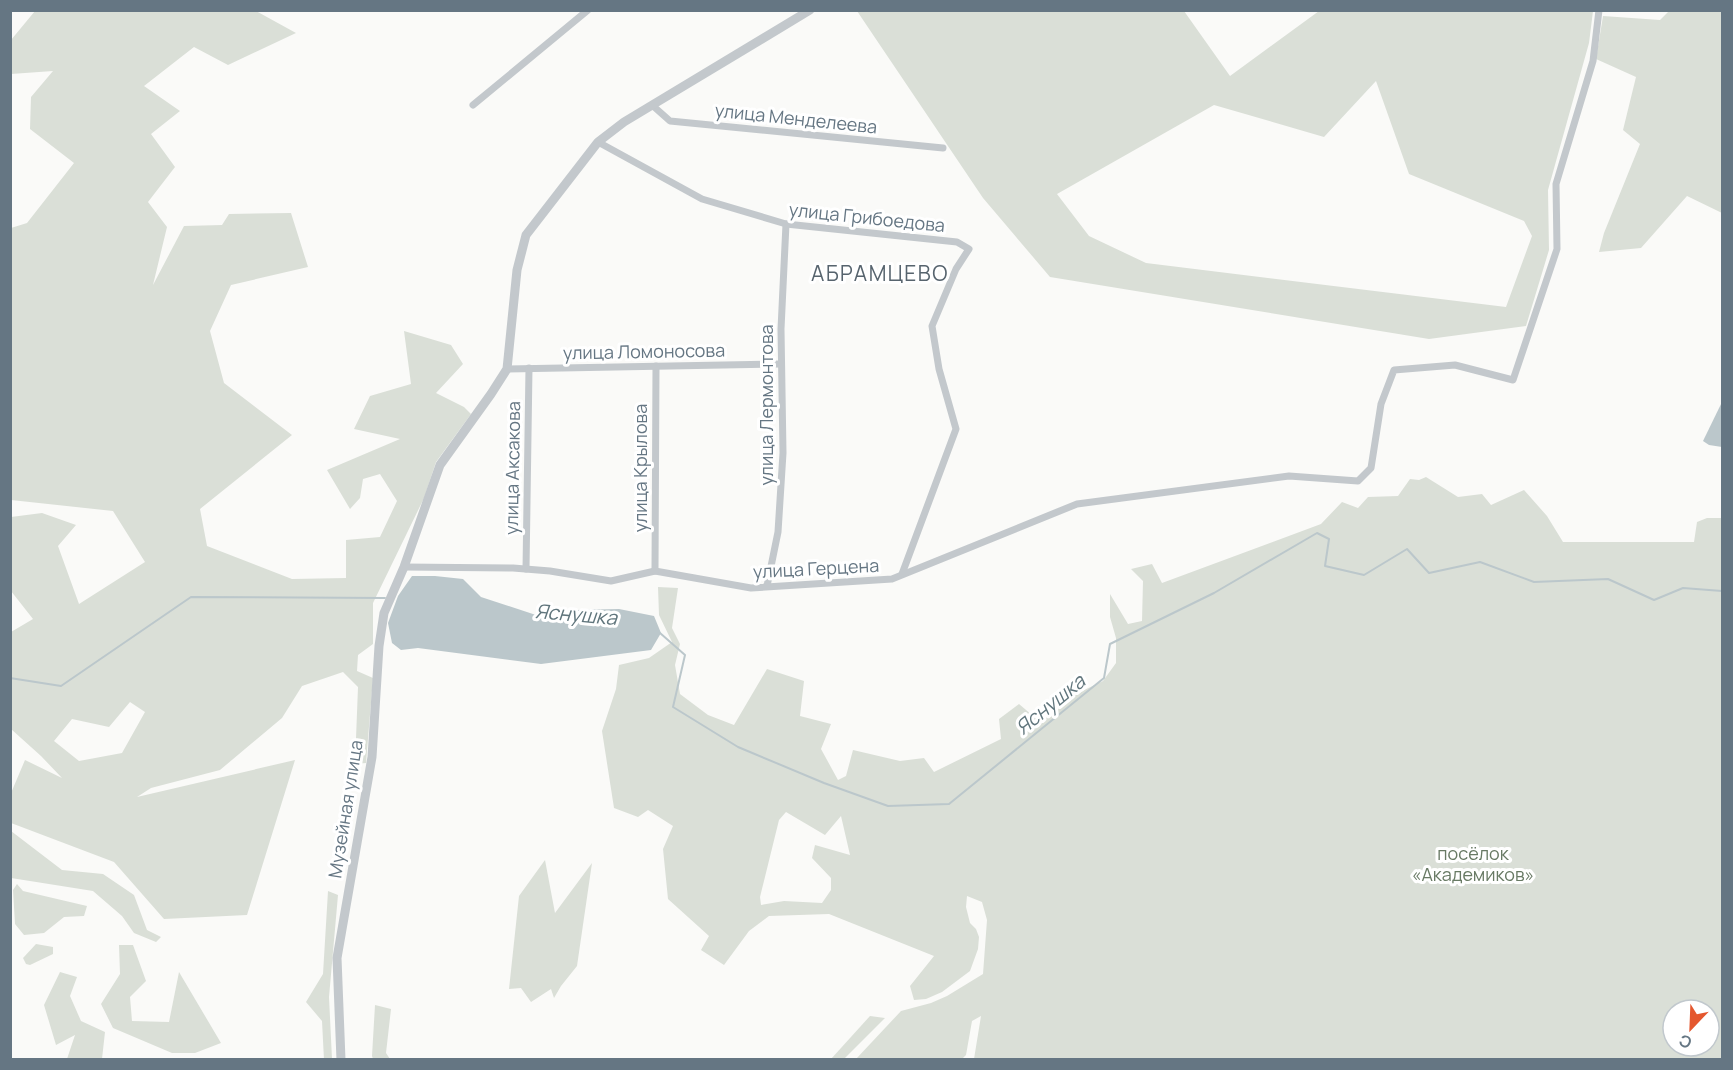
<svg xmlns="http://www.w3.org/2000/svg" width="1733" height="1070" viewBox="0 0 1733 1070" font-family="Manrope,sans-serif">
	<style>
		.green { fill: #dadfd7; fill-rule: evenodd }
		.water { fill: #bbc7cb }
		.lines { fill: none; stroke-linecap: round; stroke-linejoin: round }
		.stream { stroke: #bbc7cb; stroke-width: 2 }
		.minor { stroke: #c3c8cc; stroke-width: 7 }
		.tertiary { stroke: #c3c8cc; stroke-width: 9 }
		.labels { text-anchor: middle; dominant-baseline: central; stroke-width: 6; stroke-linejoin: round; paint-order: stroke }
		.street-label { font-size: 18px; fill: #657683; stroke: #fff }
		.park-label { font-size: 18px; fill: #687a64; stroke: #fff }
		.water-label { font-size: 20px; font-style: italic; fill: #60757c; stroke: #fff }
		.quarter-label { font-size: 21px; letter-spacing: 1.5px; fill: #57646e; stroke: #fff }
	</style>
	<rect width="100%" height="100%" fill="#fafaf8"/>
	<g class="green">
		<path d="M 35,11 L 256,11 L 296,33 L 228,65 L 194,47 L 144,86 L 180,111 L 151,134 L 175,167 L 148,202 L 167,227 L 153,285 L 184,226 L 222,225 L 229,214 L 291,213 L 308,267 L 231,285 L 210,331 L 224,383 L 292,435 L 200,509 L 207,546 L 292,579 L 346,578 L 346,540 L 380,537 L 397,501 L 380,474 L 363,479 L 360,498 L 350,509 L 327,470 L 400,439 L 354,429 L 370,396 L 411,384 L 404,331 L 451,345 L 463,364 L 436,393 L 464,407 L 471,414 L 436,462 L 424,498 L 373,603 L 373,644 L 358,655 L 357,671 L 373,678 L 366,763 L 355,764 L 358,687 L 343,672 L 302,686 L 282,718 L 220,770 L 151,788 L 137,797 L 295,760 L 247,915 L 164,919 L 114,862 L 11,823 L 11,793 L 25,760 L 62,778 L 41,756 L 11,729 L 11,632 L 33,619 L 11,591 L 11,517 L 42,513 L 76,525 L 58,546 L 79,604 L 145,562 L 113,511 L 11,500 L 11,228 L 27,223 L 74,163 L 30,129 L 31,97 L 53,71 L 11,74 L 11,40 ZM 130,702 L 145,712 L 122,753 L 79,761 L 54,741 L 72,719 L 109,727 Z"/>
		<path d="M 857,11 L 1184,11 L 1230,76 L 1319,11 L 1593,11 L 1589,43 L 1548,190 L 1549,250 L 1526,326 L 1429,339 L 1050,277 L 983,198 ZM 1376,81 L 1409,174 L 1524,221 L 1532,236 L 1506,307 L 1146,263 L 1089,236 L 1057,194 L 1214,105 L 1324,137 Z"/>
		<path d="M 1669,11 L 1722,11 L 1722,213 L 1687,196 L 1641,248 L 1599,252 L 1604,233 L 1640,144 L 1623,130 L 1636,77 L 1596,59 L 1603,16 L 1660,20 Z"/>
		<path d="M 1426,477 L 1458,497 L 1482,494 L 1491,505 L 1524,490 L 1547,516 L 1563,542 L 1694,542 L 1697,522 L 1707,518 L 1722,518 L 1722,1059 L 974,1059 L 981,1016 L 972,1021 L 966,1055 L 962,1059 L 856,1059 L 901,1011 L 931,1003 L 947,996 L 983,974 L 987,920 L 982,902 L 967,896 L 966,907 L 970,923 L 976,929 L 979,937 L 978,949 L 970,971 L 942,992 L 926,999 L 914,1000 L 910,986 L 934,956 L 829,914 L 769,916 L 749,931 L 724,965 L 701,950 L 709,936 L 668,899 L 663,849 L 673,826 L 648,810 L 638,817 L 614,808 L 602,731 L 616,689 L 619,665 L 649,658 L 672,642 L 659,615 L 658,587 L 678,588 L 672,628 L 680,644 L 675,665 L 680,694 L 708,715 L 734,725 L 767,669 L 804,681 L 800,716 L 831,724 L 821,749 L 838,780 L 846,776 L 853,750 L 900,761 L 924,758 L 934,772 L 1001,739 L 999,719 L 1019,704 L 1039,721 L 1074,695 L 1103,681 L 1116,663 L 1116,638 L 1110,617 L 1110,594 L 1128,624 L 1142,621 L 1143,581 L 1131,569 L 1152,564 L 1162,583 L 1321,524 L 1342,502 L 1358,508 L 1368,497 L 1398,496 L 1410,479 L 1419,480 ZM 786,812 L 825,835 L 841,816 L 850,855 L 815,845 L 812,858 L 831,878 L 831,890 L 822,903 L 784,901 L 761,905 L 760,897 L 779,820 ZM 1673,1010 L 1709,1010 L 1709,1046 L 1673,1046 Z"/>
		<path d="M 11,831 L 62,870 L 103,874 L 134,895 L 147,930 L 161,937 L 156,942 L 134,933 L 122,916 L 93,891 L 11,878 Z"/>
		<path d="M 545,860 L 555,913 L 592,863 L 577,966 L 561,986 L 554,998 L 551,989 L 531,1002 L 521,988 L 509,989 L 519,896 Z"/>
		<path d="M 17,884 L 23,891 L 87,906 L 84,916 L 64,917 L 44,933 L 24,935 L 15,924 L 13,890 Z"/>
		<path d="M 328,891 L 338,895 L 329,997 L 332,1059 L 324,1060 L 322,1021 L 306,1002 L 323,974 Z"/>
		<path d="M 36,944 L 53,947 L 53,954 L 30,965 L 26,964 L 23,958 Z"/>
		<path d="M 119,945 L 133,945 L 146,981 L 130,997 L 132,1021 L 169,1022 L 179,972 L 221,1043 L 195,1053 L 172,1053 L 113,1028 L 101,1004 L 120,974 Z"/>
		<path d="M 60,972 L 77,977 L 70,996 L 81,1021 L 105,1032 L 102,1059 L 67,1059 L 75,1035 L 56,1045 L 44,1005 Z"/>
		<path d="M 375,1005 L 391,1009 L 386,1053 L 390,1059 L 373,1059 L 372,1056 Z"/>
		<path d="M 870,1016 L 885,1018 L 844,1059 L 831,1059 Z"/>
	</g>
	<g class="water">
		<path d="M 1722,402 L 1722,447 L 1709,445 L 1703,441 Z"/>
		<path d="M 412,576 L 435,576 L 463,579 L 481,597 L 545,618 L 576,610 L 619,609 L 654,616 L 661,633 L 651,650 L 541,664 L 418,648 L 401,650 L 392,643 L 388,623 L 398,596 Z"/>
	</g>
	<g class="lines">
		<g class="stream">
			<path d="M 660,633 L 685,655 L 673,707 L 738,747 L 824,783 L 888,806 L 949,804 L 1104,678 L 1110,644 L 1214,593 L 1317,533 L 1329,539 L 1325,566 L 1364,575 L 1407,549 L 1429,573 L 1480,562 L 1534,582 L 1608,579 L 1654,600 L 1683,588 L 1722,591"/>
			<path d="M 10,678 L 61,686 L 191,597 L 385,598"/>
		</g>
		<g class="minor">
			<path d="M 473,105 L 588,10"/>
			<path d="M 652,105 L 670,121 L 943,148"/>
			<path d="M 598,142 L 702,199 L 786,224 L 957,242 L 969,249 L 956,269 L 932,326 L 939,369 L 956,429 L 902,574"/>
			<path d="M 507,369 L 781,364"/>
			<path d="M 404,567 L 513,568 L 550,571 L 611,581 L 655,571 L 751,588 L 892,579 L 1077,504 L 1289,476 L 1358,481 L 1371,468 L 1381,404 L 1394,370 L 1455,365 L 1513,380 L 1557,249 L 1556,184 L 1593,61 L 1599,10"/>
			<path d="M 526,569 L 529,368"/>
			<path d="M 655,571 L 656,366"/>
			<path d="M 767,586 L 778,532 L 783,453 L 781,329 L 786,224"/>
		</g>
		<path class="tertiary" d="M 341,1060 L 337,958 L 372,757 L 379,646 L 384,613 L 404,567 L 440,465 L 491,394 L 507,369 L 517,270 L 526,235 L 598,142 L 624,122 L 810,10"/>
	</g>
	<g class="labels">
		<g class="street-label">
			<text transform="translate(796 118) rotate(6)">улица Менделеева</text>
			<text transform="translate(867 217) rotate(6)">улица Грибоедова</text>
			<text transform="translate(644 351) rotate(-1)">улица Ломоносова</text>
			<text transform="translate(766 405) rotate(-90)">улица Лермонтова</text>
			<text transform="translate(512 468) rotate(-89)">улица Аксакова</text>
			<text transform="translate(640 468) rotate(-90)">улица Крылова</text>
			<text transform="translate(816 568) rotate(-3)">улица Герцена</text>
			<text transform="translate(345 809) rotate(-81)">Музейная улица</text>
		</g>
		<g class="park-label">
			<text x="1473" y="853">посёлок<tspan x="1473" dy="21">«Академиков»</tspan></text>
		</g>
		<g class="water-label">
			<text transform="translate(576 614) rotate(5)">Яснушка</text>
			<text transform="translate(1050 704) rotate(-39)">Яснушка</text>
		</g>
		<g class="quarter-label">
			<text x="880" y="273">АБРАМЦЕВО</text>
		</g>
	</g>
	<rect width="1733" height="1070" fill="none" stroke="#657683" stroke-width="24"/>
	<g transform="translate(1691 1028) rotate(203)"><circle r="28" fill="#ffffff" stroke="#c1c8cd" stroke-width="1.5"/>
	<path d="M0-4.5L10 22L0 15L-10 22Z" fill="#e4572e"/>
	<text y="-9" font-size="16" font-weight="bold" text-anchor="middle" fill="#657683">С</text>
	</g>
</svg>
